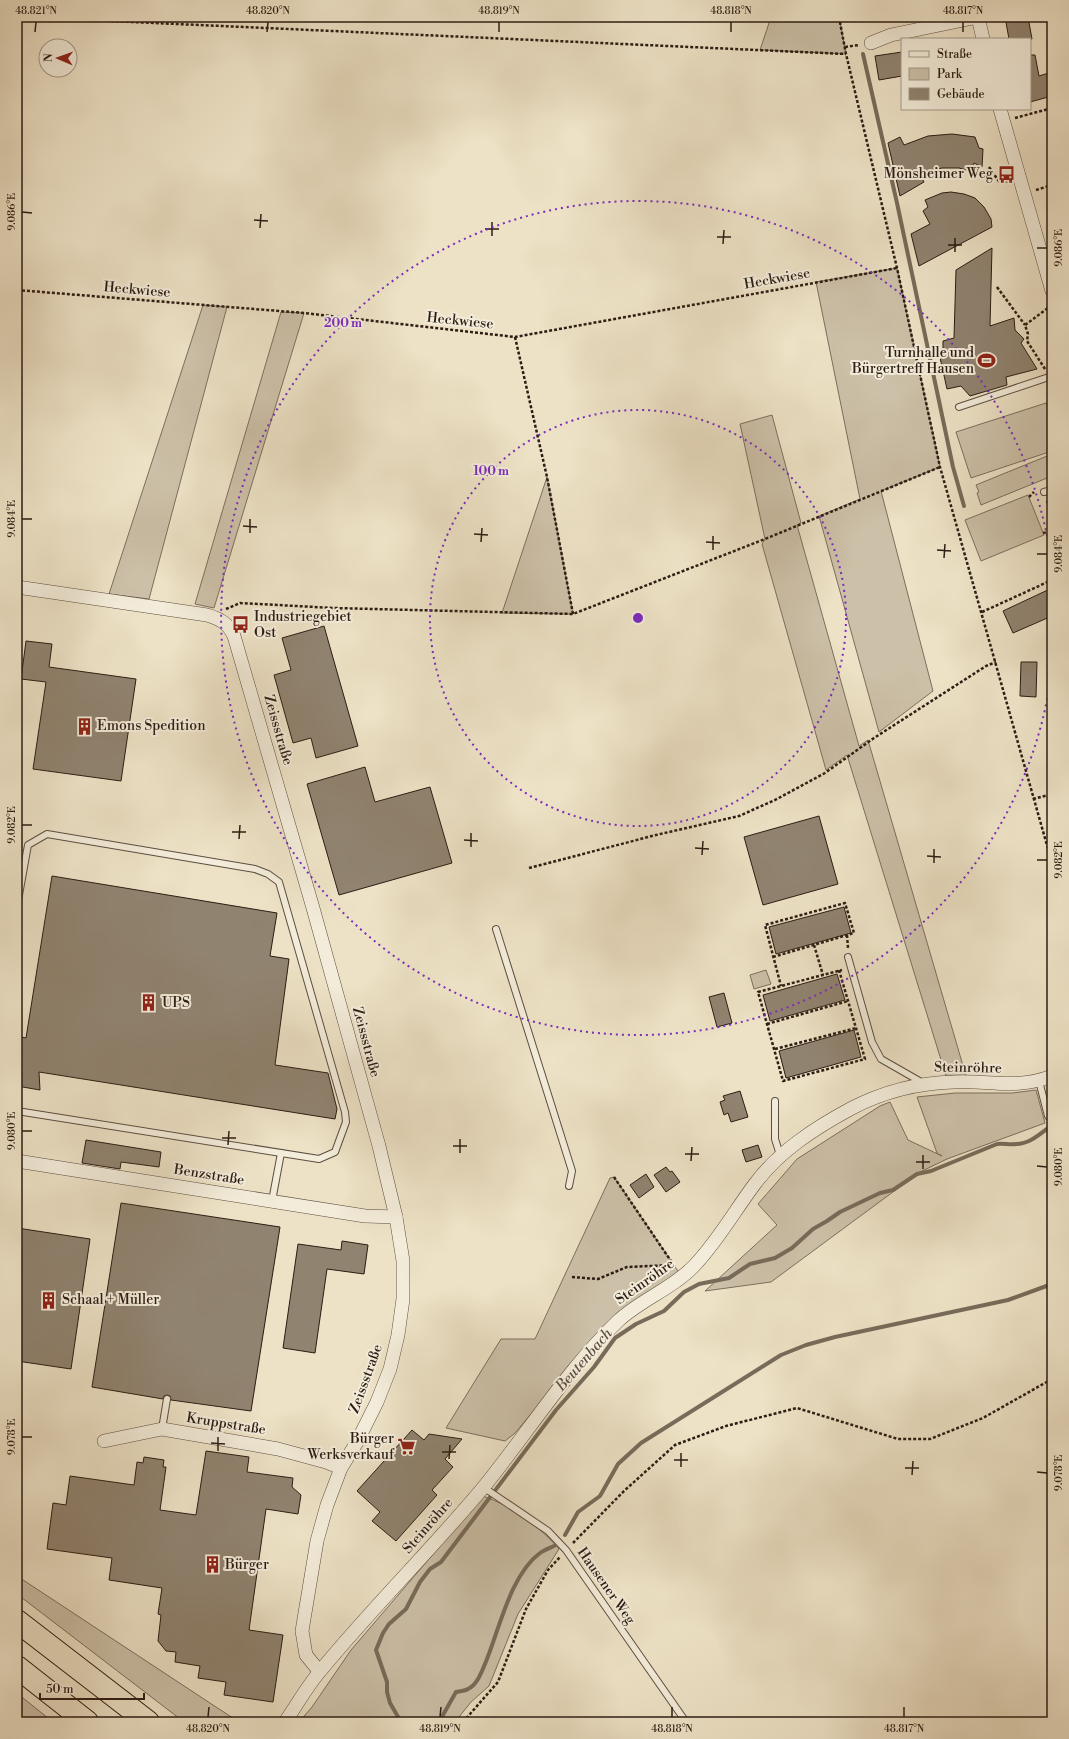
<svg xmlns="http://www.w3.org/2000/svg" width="1069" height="1739" viewBox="0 0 1069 1739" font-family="'Libre Bodoni',serif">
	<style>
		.green { fill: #ccc0a8; stroke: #7c6e5e }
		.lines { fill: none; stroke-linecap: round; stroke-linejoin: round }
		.stream { stroke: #786b5a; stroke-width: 4 }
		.building { fill: #908370; stroke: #2c1c13 }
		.service-casing { stroke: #5c4e40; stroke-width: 8 }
		.minor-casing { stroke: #5c4e40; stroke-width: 14 }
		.motorway-casing { stroke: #2c1c13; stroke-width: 24 }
		.path { stroke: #2c1c13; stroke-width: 2.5; stroke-dasharray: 3 2; stroke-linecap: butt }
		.service { stroke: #f3ecda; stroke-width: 6 }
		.minor { stroke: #f3ecda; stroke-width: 13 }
		.motorway { stroke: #ede2c6; stroke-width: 22 }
		.ticks { fill: none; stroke: #2c1c13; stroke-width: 1.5 }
		.ring { fill: none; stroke: #7b2cbf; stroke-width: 2; stroke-dasharray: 2 4 }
		.labels { text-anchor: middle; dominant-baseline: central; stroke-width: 4; stroke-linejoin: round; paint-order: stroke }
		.poi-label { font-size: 14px; fill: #2c1c13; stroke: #f3ecda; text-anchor: start }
		.street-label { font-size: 14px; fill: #2c1c13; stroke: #f3ecda }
		.water-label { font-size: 15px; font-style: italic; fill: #5f5042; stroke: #f3ecda }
		.centre { fill: #7b2cbf; stroke: #f3ecda; stroke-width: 2 }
		.ring-label { font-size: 12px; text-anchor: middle; font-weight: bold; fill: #7b2cbf; stroke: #f3ecda; stroke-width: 4; stroke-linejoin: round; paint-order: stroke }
		.neatline { fill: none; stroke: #2c1c13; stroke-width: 1.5 }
		.ticks-label { font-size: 10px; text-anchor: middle; fill: #2c1c13 }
	</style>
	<rect width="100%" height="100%" fill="#ede2c6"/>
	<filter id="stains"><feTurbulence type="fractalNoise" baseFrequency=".005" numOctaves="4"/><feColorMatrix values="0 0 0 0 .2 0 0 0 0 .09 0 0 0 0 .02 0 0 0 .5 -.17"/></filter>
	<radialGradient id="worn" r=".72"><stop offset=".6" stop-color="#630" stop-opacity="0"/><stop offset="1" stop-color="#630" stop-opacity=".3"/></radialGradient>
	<g class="green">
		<path d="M 771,17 L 839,17 L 846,54 L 760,50 Z"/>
		<path d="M 897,268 L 940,467 L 881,491 L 933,691 L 879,732 L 819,516 L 860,499 L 816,282 Z"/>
		<path d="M 203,305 L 227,307 L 149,599 L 109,594 Z"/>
		<path d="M 281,312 L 304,313 L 214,608 L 195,604 Z"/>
		<path d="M 1046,403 L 1052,423 L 1052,451 L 971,478 L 956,432 Z"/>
		<path d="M 772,415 L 801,523 L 797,525 L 859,746 L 868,740 L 966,1076 L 946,1076 L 847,755 L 826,770 L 762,544 L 765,539 L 740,424 Z"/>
		<path d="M 1052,454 L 1052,476 L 981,505 L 977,493 L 979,492 L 976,485 Z"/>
		<path d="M 547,477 L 573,614 L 502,613 Z"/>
		<path d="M 1028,495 L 1044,535 L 981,561 L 965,520 Z"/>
		<path d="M 766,970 L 771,984 L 754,989 L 750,975 Z"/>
		<path d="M 1036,1090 L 1045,1123 L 947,1159 L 920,1172 L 771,1282 L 705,1291 L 777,1225 L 758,1204 L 797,1159 L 880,1106 L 890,1102 L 908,1140 L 942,1156 L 937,1153 L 917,1097 L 955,1093 L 1012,1093 Z"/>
		<path d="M 614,1177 L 682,1277 L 584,1351 L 515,1433 L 505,1441 L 446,1428 L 501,1339 L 535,1339 L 610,1178 Z"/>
		<path d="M 483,1496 C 512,1506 539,1526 559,1549 L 518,1614 L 489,1686 L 471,1702 L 455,1722 L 299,1722 L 312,1707 L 351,1650 Z"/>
		<path d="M 17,1576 L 213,1705 L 239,1722 L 184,1722 L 17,1594 Z"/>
		<path d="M 17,1694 L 23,1698 L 53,1722 L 17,1722 Z"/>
	</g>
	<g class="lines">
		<g class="stream">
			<path d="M 863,54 L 897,203 L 953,467 L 964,506"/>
			<path d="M 565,1535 L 578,1512 L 600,1496 L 618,1464 L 641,1443 L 781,1355 L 806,1345 L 835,1337 L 1008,1300 L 1052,1284"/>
			<path d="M 401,1722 L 390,1703 L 387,1692 L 387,1682 L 376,1650 L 383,1633 L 389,1624 L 406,1609 L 420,1582 L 430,1569 L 441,1562 L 556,1410 L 594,1367 L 615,1338 L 636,1324 L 664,1311 L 684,1292 L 699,1284 L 729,1278 L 750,1264 L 775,1258 L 792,1248 L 813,1229 L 827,1221 L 840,1212 L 880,1193 L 893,1190 L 917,1174 L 931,1171 L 997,1144 C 1003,1143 1009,1145 1016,1144 C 1030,1144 1041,1133 1052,1125"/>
			<path d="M 439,1722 L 456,1692 C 460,1691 465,1691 468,1689 C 477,1685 481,1673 485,1664 C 499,1631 510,1575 540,1553 C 544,1550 550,1548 554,1546"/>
		</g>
	</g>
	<g class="building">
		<path d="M 1005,17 L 1028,17 L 1032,39 L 1009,39 Z"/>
		<path d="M 902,52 L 902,76 L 879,80 L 875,56 Z"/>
		<path d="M 1030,55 L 1035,55 L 1039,76 L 1052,72 L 1052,96 L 1030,102 Z"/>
		<path d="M 952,134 L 975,137 L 979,148 L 983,149 L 982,167 L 974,163 L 970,171 L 959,168 L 942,168 L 919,173 L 924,182 L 900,196 L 888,143 L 900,137 L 904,145 L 928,136 Z"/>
		<path d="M 951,192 L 964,194 L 975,198 L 984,207 L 991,219 L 992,227 L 919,266 L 911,234 L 930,224 L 923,211 L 928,207 L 925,200 L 942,193 Z"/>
		<path d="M 992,248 L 990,326 L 1014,318 L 1015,330 L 1024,339 L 1021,343 L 1037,369 L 1006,377 L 1007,385 L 970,396 L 961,386 L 947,389 L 939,353 L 943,349 L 943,341 L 954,338 L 956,270 Z"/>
		<path d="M 1052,588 L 1052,616 L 1013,633 L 1003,611 Z"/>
		<path d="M 324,626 L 358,746 L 316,758 L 311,738 L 293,743 L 274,675 L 291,670 L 282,638 Z"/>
		<path d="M 26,641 L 52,644 L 49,667 L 136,679 L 121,781 L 33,769 L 46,682 L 21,679 Z"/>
		<path d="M 1021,662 L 1037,662 L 1036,697 L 1020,696 Z"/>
		<path d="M 365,767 L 375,802 L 430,787 L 452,863 L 339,895 L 307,784 Z"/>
		<path d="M 819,816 L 838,884 L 763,905 L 744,837 Z"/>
		<path d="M 52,876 L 277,913 L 270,956 L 289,959 L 275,1065 L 328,1073 L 337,1109 L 335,1119 L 39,1072 L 40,1090 L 17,1086 L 17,1036 L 26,1038 Z"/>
		<path d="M 844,907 L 851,933 L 776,954 L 769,927 Z"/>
		<path d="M 837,974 L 845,1000 L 770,1021 L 763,995 Z"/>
		<path d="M 724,993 L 732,1023 L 717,1027 L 709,997 Z"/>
		<path d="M 854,1030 L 861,1057 L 786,1078 L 779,1051 Z"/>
		<path d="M 740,1091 L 748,1117 L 731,1122 L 728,1113 L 724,1115 L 720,1102 L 725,1100 L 723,1096 Z"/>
		<path d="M 86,1140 L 161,1152 L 159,1167 L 121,1162 L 120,1169 L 82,1163 Z"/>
		<path d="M 758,1145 L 762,1157 L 746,1162 L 742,1150 Z"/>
		<path d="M 666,1167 L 670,1172 L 672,1171 L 680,1182 L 666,1192 L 654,1175 Z"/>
		<path d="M 646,1174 L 654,1187 L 639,1198 L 630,1185 Z"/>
		<path d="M 121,1203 L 280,1227 L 251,1411 L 171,1400 L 170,1396 L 167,1395 L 164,1396 L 163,1399 L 92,1387 Z"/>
		<path d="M 17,1228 L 90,1239 L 71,1369 L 17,1361 Z"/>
		<path d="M 342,1241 L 368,1245 L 364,1274 L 327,1269 L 315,1353 L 283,1348 L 298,1244 L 341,1250 Z"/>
		<path d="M 412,1430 L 424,1440 L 429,1434 L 462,1439 L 445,1459 L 453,1467 L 432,1490 L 437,1495 L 396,1541 L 372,1521 L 380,1512 L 357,1491 Z"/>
		<path d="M 206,1451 L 249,1457 L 247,1472 L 293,1478 L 292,1487 L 301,1495 L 298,1514 L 266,1509 L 249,1630 L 283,1635 L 273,1702 L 224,1695 L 226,1682 L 198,1678 L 200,1666 L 175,1662 L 176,1652 L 166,1651 L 158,1641 L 161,1615 L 158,1614 L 162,1588 L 109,1580 L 112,1558 L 47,1549 L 53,1503 L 66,1505 L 70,1476 L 134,1485 L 137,1462 L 143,1463 L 144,1457 L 164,1460 L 163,1467 L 166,1467 L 160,1510 L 196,1515 Z"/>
	</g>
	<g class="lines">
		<defs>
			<g id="service">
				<path d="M 959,407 L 1052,376"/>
				<path d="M 1044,492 L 1052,490"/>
				<path d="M 17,906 L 28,845 L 47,834 L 255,869 L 268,874 L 279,882 L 345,1112 L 346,1122 L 335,1152 L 319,1159 L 17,1111"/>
				<path d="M 496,929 L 572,1171 L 569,1186"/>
				<path d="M 848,957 L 872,1042 L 881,1059 L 923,1083"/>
				<path d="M 1039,1081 L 1048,1116"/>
				<path d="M 775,1101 L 775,1139 L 780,1155"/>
				<path d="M 272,1201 L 281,1153"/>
				<path d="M 162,1429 L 167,1399"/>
				<path d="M 483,1487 L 548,1531 L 566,1550 L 686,1722"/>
			</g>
			<g id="minor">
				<path d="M 978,17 L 983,39"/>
				<path d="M 871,43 L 891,35 L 978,17"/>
				<path d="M 1000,109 L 1052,291"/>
				<path d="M 17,587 L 207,615 C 220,619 228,623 234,636 L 313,908 L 379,1146 L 396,1217 L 403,1261 L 403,1299 L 398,1335 L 390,1369 L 377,1402 L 357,1442 L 341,1468 L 327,1505 L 317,1541 L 302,1631 L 306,1655 L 319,1671"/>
				<path d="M 17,1161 L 365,1216 L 396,1217"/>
				<path d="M 104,1441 L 162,1429 L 278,1449 L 326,1462 L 341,1468"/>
				<path d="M 285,1722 C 297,1705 307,1686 321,1670 C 372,1608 430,1551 482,1489 C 528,1433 565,1372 618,1321 C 640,1300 672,1289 694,1266 C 717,1242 734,1212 754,1185 C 779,1151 815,1128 852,1108 C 883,1092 918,1083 953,1082 C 990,1080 1016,1090 1052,1076"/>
			</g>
			<g id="motorway">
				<path d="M 17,1621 L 148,1722"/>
				<path d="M 17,1667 L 87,1722"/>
			</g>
		</defs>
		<use href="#service" class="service-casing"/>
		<use href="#minor" class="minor-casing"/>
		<use href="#motorway" class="motorway-casing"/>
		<g class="path">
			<path d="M 71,17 L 110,21 L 846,54"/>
			<path d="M 839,17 L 846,54 L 897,268 L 940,467 L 1052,863"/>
			<path d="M 845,47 L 859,45"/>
			<path d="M 1015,118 L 1052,108"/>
			<path d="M 989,167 L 1000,183 L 1008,181"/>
			<path d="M 1036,190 L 1052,185"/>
			<path d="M 997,287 L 1025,325"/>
			<path d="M 17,290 L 304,313 L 515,337 L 897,268"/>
			<path d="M 515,337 L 547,477 L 573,614"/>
			<path d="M 1045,369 L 1027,341 L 1028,334 L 1025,325 L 1052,305"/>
			<path d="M 1029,497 L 1034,492"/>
			<path d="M 1047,501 L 1052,513"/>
			<path d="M 1043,533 L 1052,531"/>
			<path d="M 226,609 L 240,603 L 334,608 L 573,614 L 765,539 L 940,467"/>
			<path d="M 982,612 L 1052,580"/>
			<path d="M 1049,654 L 1052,653"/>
			<path d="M 1033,799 L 1052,794"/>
			<path d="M 529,868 L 656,835 L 739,816 L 775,800 L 825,773 L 874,738 L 986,666 L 996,662"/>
			<path d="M 847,935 L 848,948"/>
			<path d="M 814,945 L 823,975"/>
			<path d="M 773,957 L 854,933 L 845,903 L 765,925 L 781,986"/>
			<path d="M 839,970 L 865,1059 L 783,1081 L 758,992 L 842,970"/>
			<path d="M 767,1024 L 848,1001"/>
			<path d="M 775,1049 L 856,1028"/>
			<path d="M 614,1177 L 675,1267"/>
			<path d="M 572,1277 L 598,1279 L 627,1267 L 673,1265"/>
			<path d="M 573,1543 L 624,1491 L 675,1445 L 726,1426 L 797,1408 L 898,1439 L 930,1439 L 983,1418 L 1052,1379"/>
			<path d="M 463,1722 L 498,1682 L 526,1609 L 548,1570 L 560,1557"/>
		</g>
		<use href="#service" class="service"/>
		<use href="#minor" class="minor"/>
		<use href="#motorway" class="motorway"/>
	</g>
	<path class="ticks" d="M 35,32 L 36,22M 267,32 L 268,22M 499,32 L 499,22M 731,32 L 731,22M 963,32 L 963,22M 22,212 L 32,213M 254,220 L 268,221M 260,228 L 261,214M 485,229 L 499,229M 492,236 L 492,222M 717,237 L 731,237M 723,244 L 724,230M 948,245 L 962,245M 1037,248 L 1047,248M 955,252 L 955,238M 22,519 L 32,519M 243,526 L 257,527M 250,533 L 250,519M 474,534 L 488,535M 481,542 L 482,528M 706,542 L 720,543M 713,550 L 713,536M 937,550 L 951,551M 1037,554 L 1047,554M 944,558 L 945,544M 22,825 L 32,825M 232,832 L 246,832M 239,839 L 240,825M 464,840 L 478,841M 471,847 L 471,833M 695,848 L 709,849M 702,855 L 703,841M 927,856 L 941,857M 1037,860 L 1047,860M 934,863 L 934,849M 22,1131 L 32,1131M 222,1138 L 236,1138M 228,1145 L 229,1131M 453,1146 L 467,1146M 460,1153 L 460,1139M 685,1154 L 699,1154M 691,1161 L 692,1147M 916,1162 L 930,1162M 1037,1166 L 1047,1167M 923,1169 L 923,1155M 22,1437 L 32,1437M 211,1443 L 225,1444M 218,1451 L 218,1437M 442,1452 L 456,1452M 449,1459 L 450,1445M 674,1460 L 688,1460M 681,1467 L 681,1453M 905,1468 L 919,1468M 1037,1472 L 1047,1473M 912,1475 L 913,1461M 208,1717 L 209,1707M 440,1717 L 441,1707M 672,1717 L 672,1707M 904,1717 L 904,1707"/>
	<g class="ring">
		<circle cx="638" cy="618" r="208"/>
		<path d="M1052 669A417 417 0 1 1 1052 567"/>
	</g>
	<defs>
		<symbol id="bus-bare" viewBox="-9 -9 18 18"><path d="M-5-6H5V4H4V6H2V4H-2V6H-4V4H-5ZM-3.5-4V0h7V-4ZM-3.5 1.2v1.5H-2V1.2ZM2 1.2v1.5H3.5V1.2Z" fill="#8f2418" stroke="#f3ecda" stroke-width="2.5" paint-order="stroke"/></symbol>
		<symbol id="stadium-bare" viewBox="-9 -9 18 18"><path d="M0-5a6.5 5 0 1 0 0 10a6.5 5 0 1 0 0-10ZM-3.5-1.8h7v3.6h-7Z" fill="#8f2418" stroke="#f3ecda" stroke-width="2.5" paint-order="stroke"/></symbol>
		<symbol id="building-bare" viewBox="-9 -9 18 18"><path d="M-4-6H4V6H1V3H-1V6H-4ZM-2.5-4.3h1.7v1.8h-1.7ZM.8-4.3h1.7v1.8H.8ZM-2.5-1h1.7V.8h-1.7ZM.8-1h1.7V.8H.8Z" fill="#8f2418" stroke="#f3ecda" stroke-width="2.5" paint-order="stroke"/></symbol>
		<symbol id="supermarket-bare" viewBox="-9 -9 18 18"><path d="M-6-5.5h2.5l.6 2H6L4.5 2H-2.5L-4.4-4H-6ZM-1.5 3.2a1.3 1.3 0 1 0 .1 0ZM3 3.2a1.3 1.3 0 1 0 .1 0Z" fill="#8f2418" stroke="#f3ecda" stroke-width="2.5" paint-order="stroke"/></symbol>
	</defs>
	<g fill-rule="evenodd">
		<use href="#bus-bare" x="994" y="162" width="25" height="25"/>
		<use href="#stadium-bare" x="974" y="348" width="25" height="25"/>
		<use href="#bus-bare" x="228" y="612" width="25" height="25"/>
		<use href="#building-bare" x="72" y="714" width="25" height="25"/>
		<use href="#building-bare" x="136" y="990" width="25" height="25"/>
		<use href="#building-bare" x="36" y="1288" width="25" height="25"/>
		<use href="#supermarket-bare" x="394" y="1434" width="25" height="25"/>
		<use href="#building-bare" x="200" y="1552" width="25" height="25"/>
	</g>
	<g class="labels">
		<g class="poi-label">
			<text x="993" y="174" text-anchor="end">Mönsheimer Weg</text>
			<text x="974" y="353" text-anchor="end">Turnhalle und<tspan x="974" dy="16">Bürgertreff Hausen</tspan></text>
			<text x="254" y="617">Industriegebiet<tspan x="254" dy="16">Ost</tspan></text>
			<text x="97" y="726">Emons Spedition</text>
			<text x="162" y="1003">UPS</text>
			<text x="62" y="1300">Schaal + Müller</text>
			<text x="394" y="1439" text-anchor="end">Bürger<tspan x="394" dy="16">Werksverkauf</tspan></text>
			<text x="225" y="1565">Bürger</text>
		</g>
		<g class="street-label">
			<text transform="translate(777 279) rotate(-10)">Heckwiese</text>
			<text transform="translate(137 290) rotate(5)">Heckwiese</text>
			<text transform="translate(460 321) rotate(6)">Heckwiese</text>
			<text transform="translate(278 730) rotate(74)">Zeissstraße</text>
			<text transform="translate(366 1042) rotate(75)">Zeissstraße</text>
			<text transform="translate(968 1068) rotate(1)">Steinröhre</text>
			<text transform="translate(209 1175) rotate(9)">Benzstraße</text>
			<text transform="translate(645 1282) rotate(-35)">Steinröhre</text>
			<text transform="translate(366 1379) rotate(-70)">Zeissstraße</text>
			<text transform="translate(226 1424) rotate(9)">Kruppstraße</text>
			<text transform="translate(428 1526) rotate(-49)">Steinröhre</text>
			<text transform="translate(606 1586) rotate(55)">Hausener Weg</text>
		</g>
		<g class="water-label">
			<text transform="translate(584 1360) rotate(-49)">Beutenbach</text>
		</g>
	</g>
	<circle cx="638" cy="618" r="6" class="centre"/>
	<g class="ring-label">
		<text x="343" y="327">200 m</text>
		<text x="491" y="475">100 m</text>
	</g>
	<rect width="1069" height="1739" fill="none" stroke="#ede2c6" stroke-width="44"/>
	<rect x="901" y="38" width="130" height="72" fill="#f3ecda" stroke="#a3998a"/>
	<rect x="909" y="51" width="20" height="6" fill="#f3ecda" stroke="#a3998a"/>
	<text x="937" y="58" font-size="12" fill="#2c1c13">Straße</text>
	<rect x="909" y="68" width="20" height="12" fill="#ccc0a8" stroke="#a3998a"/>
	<text x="937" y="78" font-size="12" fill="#2c1c13">Park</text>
	<rect x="909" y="88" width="20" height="12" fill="#908370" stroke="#a3998a"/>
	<text x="937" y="98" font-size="12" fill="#2c1c13">Gebäude</text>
	<g transform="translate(58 58) rotate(272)"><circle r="19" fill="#f3ecda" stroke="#a3998a"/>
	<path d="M0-3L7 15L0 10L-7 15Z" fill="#8f2418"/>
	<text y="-6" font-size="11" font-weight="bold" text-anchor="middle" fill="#2c1c13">N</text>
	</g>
	<path d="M40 1693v6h104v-6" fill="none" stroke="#2c1c13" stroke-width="2"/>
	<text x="46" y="1693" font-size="12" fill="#2c1c13" stroke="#f3ecda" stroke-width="3" paint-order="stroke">50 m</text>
	<rect x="22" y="22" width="1025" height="1695" class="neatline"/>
	<g class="ticks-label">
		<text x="36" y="14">48.821°N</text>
		<text x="268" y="14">48.820°N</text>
		<text x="499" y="14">48.819°N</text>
		<text x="731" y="14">48.818°N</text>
		<text x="963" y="14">48.817°N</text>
		<text transform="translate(11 212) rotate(-90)" y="4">9.086°E</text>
		<text transform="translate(1058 248) rotate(-90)" y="4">9.086°E</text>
		<text transform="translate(11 519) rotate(-90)" y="4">9.084°E</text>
		<text transform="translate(1058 554) rotate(-90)" y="4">9.084°E</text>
		<text transform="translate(11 825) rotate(-90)" y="4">9.082°E</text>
		<text transform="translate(1058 860) rotate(-90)" y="4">9.082°E</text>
		<text transform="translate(11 1131) rotate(-90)" y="4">9.080°E</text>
		<text transform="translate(1058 1167) rotate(-90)" y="4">9.080°E</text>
		<text transform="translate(11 1437) rotate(-90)" y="4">9.078°E</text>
		<text transform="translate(1058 1473) rotate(-90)" y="4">9.078°E</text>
		<text x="208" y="1732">48.820°N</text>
		<text x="440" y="1732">48.819°N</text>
		<text x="672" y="1732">48.818°N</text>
		<text x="904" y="1732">48.817°N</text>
	</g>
	<rect width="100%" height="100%" filter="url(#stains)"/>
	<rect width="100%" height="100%" fill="url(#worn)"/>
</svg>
